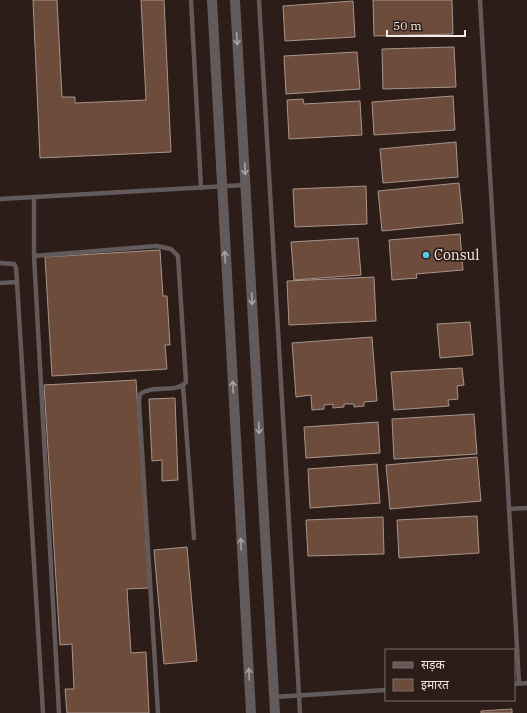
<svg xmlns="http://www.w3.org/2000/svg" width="527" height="713" viewBox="0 0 527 713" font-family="'IBM Plex Serif','Noto Sans Devanagari',serif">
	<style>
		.building { fill: #6d4c3c; stroke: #a7958c }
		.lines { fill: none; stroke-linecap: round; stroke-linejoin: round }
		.service { stroke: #635a5b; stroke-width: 4.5 }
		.tertiary { stroke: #635a5b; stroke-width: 10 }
		.oneway { stroke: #aca2a1 }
		.poi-dot { fill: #59c8e4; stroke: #2c1d18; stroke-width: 1.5 }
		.labels { text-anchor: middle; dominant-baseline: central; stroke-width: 3.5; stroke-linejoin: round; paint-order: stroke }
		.poi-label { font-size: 14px; fill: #f5eae7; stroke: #2c1d18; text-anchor: start }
	</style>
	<rect width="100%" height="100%" fill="#2c1d18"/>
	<g class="building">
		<path d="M 33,0 L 57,0 L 62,97 L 75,97 L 75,103 L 146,100 L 141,0 L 164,0 L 171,152 L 40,158 Z"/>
		<path d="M 373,0 L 452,0 L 453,34 L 374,36 Z"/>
		<path d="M 353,1 L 355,37 L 285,41 L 283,6 Z"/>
		<path d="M 454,47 L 456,87 L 383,89 L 382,49 Z"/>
		<path d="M 357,52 L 360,89 L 286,94 L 284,56 Z"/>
		<path d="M 453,96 L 455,130 L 374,135 L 372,102 Z"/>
		<path d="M 303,99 L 304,104 L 360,101 L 362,135 L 289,139 L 287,100 Z"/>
		<path d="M 456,142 L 458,177 L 383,183 L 380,149 Z"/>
		<path d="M 459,183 L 463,223 L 382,231 L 378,191 Z"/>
		<path d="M 366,186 L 367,224 L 295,227 L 293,189 Z"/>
		<path d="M 460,234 L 463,270 L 416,274 L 417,278 L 392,280 L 389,240 Z"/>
		<path d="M 358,238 L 361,275 L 294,280 L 291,242 Z"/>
		<path d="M 160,250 L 163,296 L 167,296 L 170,345 L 165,345 L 167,369 L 52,376 L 45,257 Z"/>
		<path d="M 374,277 L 376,321 L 289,325 L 287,281 Z"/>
		<path d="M 470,322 L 473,355 L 440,358 L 437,324 Z"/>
		<path d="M 372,337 L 377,401 L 364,402 L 364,406 L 354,407 L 354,404 L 344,404 L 344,407 L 333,408 L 333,404 L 324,405 L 324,409 L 312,410 L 311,395 L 296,397 L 292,343 Z"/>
		<path d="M 462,368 L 464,385 L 457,386 L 458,399 L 448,400 L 449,406 L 394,410 L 391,372 Z"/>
		<path d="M 136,380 L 149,588 L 127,589 L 131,653 L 146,652 L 149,713 L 67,713 L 65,689 L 74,689 L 72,644 L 60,645 L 44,385 Z"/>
		<path d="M 175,398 L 178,480 L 162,481 L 162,460 L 152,461 L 149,399 Z"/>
		<path d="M 474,414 L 477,454 L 394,459 L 392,419 Z"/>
		<path d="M 378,422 L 380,453 L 306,458 L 304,427 Z"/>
		<path d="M 477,457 L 481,501 L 390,509 L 386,465 Z"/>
		<path d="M 377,464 L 380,503 L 310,508 L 308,469 Z"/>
		<path d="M 477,516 L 479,553 L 399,558 L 397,520 Z"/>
		<path d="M 383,517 L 384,554 L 308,556 L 306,520 Z"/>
		<path d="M 187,547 L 197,661 L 164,664 L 154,550 Z"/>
		<path d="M 512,709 L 512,713 L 481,713 L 481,711 Z"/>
	</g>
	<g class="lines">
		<g class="service">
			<path d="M 191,0 L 201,188"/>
			<path d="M 259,0 L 300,713"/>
			<path d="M 480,0 L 519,683"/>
			<path d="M 34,197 L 34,256 L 157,246 L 171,249 L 178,256 L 186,382 C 176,394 154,384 140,394 L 139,402 L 158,713"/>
			<path d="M 0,199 L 245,185"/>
			<path d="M 34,256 L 59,713"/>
			<path d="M 0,263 L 14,264 L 16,268 L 17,282"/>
			<path d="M 0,283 L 17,282 L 43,713"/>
			<path d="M 183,385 L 194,538"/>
			<path d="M 509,509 L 527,508"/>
			<path d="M 514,684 L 527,683"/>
			<path d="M 274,697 L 386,690"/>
		</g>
		<g class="tertiary">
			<path d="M 212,0 L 251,713"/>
			<path d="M 235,0 L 275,713"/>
		</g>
	</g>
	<defs><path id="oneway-shaft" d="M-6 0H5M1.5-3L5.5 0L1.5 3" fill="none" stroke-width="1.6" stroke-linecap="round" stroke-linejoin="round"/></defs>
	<g class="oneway">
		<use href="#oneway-shaft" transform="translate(237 39) rotate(87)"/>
		<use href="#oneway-shaft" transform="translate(245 169) rotate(87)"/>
		<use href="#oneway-shaft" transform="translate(225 257) rotate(-93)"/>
		<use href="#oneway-shaft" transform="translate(252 299) rotate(87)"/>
		<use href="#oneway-shaft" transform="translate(233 387) rotate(-93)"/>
		<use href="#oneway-shaft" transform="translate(259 428) rotate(87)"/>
		<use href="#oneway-shaft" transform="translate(241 544) rotate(-93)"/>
		<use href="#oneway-shaft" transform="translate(249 674) rotate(-93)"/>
	</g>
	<circle class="poi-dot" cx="426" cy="255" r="4"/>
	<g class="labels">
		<g class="poi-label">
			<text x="434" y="255">Consul</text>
		</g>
	</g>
	<rect x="385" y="649" width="130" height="52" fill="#2c1d18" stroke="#7c6f6b"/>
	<rect x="393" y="662" width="20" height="6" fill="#635a5b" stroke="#7c6f6b"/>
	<text x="421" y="669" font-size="12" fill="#f5eae7">सड़क</text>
	<rect x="393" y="679" width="20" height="12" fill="#6d4c3c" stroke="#7c6f6b"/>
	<text x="421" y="689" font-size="12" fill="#f5eae7">इमारत</text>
	<path d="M387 30v6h78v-6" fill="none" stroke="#f5eae7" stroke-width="2"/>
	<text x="393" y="30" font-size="12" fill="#f5eae7" stroke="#2c1d18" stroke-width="3" paint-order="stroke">50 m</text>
</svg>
